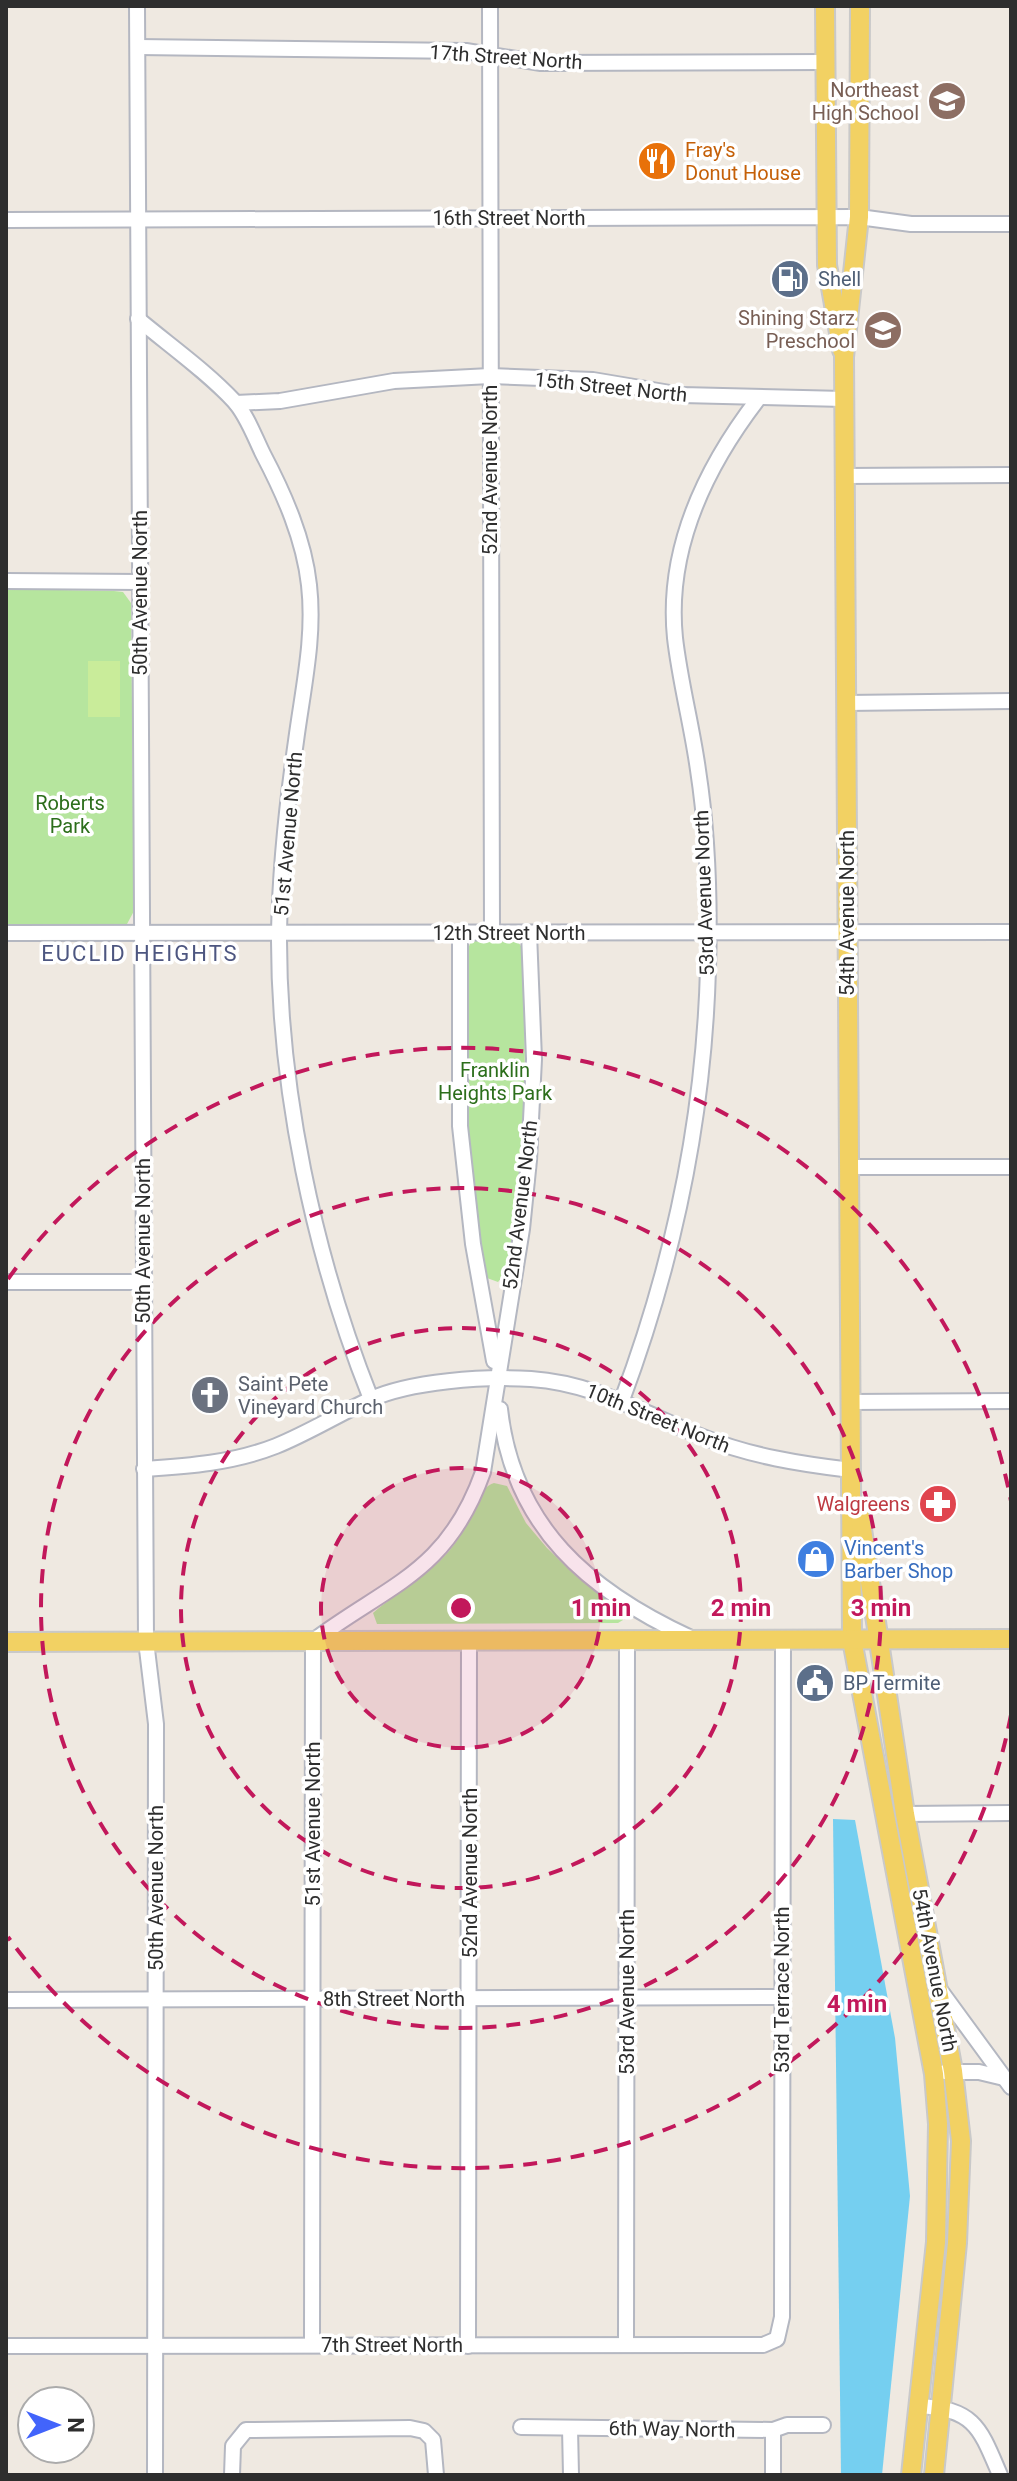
<svg xmlns="http://www.w3.org/2000/svg" width="1017" height="2481" viewBox="0 0 1017 2481" font-family="Roboto,sans-serif">
	<style>
		.green { fill: #b6e59e }
		.pitch { fill: #c9ec9a }
		.water { fill: #75cff0 }
		.lines { fill: none; stroke-linecap: round; stroke-linejoin: round }
		.minor-casing { stroke: #b4b7c1; stroke-width: 18 }
		.major-casing { stroke: #c9c9c9; stroke-width: 22 }
		.minor { stroke: #fff; stroke-width: 14 }
		.major { stroke: #f2d163; stroke-width: 18 }
		.ring { fill: none; stroke: #c2185b; stroke-width: 4; stroke-dasharray: 14 10 }
		.labels { text-anchor: middle; dominant-baseline: central; stroke-width: 7; stroke-linejoin: round; paint-order: stroke }
		.street-label { font-size: 20px; fill: #2e2e2e; stroke: #fff }
		.education-label { font-size: 20px; fill: #785e54; stroke: #fff; text-anchor: end }
		.food-label { font-size: 20px; fill: #c56008; stroke: #fff; text-anchor: start }
		.service-label { font-size: 20px; fill: #4e5e75; stroke: #fff; text-anchor: start }
		.park-label { font-size: 20px; fill: #2c6e1b; stroke: #fff }
		.worship-label { font-size: 20px; fill: #5b616d; stroke: #fff; text-anchor: start }
		.health-label { font-size: 20px; fill: #be3a42; stroke: #fff; text-anchor: end }
		.shop-label { font-size: 20px; fill: #366cbe; stroke: #fff; text-anchor: start }
		.neighbourhood-label { font-size: 22px; letter-spacing: 2px; fill: #4d5680; stroke: #fff }
		.centre { fill: #c2185b; stroke: #fff; stroke-width: 4 }
		.ring-label { font-size: 24px; text-anchor: middle; font-weight: bold; fill: #c2185b; stroke: #fff; stroke-width: 7; stroke-linejoin: round; paint-order: stroke }
	</style>
	<rect width="100%" height="100%" fill="#efe9e1"/>
	<g class="green">
		<path d="M 6,589 L 114,591 L 123,592 L 131,603 L 134,911 L 127,924 L 6,925 Z"/>
		<path d="M 481,939 L 516,939 L 523,949 C 524,1006 533,1246 498,1282 L 487,1278 C 459,1172 465,1057 468,949 L 471,941 Z"/>
		<path d="M 494,1483 L 507,1486 L 526,1523 L 547,1548 L 576,1576 L 621,1610 L 623,1620 L 618,1623 L 377,1624 L 373,1613 C 401,1589 437,1571 458,1539 C 469,1523 475,1489 494,1483 Z"/>
	</g>
	<rect class="pitch" x="88" y="661" width="32" height="56"/>
	<path class="water" d="M 833,1819 L 855,1820 L 895,2038 L 910,2196 L 882,2475 L 841,2475 Z"/>
	<g class="lines">
		<defs>
			<g id="minor">
				<path d="M 137,6 L 146,1641 L 156,1724 L 155,2475"/>
				<path d="M 490,6 L 492,933"/>
				<path d="M 138,47 L 466,51 L 541,63 L 826,62"/>
				<path d="M 6,220 L 859,217 L 911,224 L 1011,224"/>
				<path d="M 138,319 C 169,345 206,371 234,401 C 247,415 255,438 263,454 C 284,494 304,539 309,585 C 315,637 303,688 296,741 C 287,804 280,869 279,933 C 278,1087 314,1256 371,1399"/>
				<path d="M 236,403 L 280,401 L 394,381 L 490,376 L 593,380 L 682,395 L 844,399"/>
				<path d="M 844,476 L 1011,475"/>
				<path d="M 6,581 L 140,582"/>
				<path d="M 846,703 L 1011,701"/>
				<path d="M 6,933 L 1011,932"/>
				<path d="M 460,934 L 460,1126 L 473,1244 L 494,1361"/>
				<path d="M 849,1167 L 1011,1167"/>
				<path d="M 6,1282 L 143,1282"/>
				<path d="M 622,1400 C 674,1261 704,1117 708,969 C 710,903 708,835 698,770 C 692,726 680,682 675,638 C 666,549 705,468 758,399"/>
				<path d="M 851,1402 L 1011,1401"/>
				<path d="M 500,1409 C 513,1527 589,1591 691,1638"/>
				<path d="M 144,1469 C 189,1466 233,1463 276,1446 C 308,1433 337,1415 369,1400 C 410,1381 485,1376 531,1379 C 594,1383 645,1414 703,1437 C 750,1456 800,1464 851,1470"/>
				<path d="M 905,1814 L 1011,1813"/>
				<path d="M 940,1990 L 1011,2087"/>
				<path d="M 6,2000 L 782,1997"/>
				<path d="M 945,2072 L 979,2072 L 1004,2078"/>
				<path d="M 312,2345 L 313,1641 C 389,1584 447,1573 483,1472 L 522,1229 L 529,1160 L 534,1059 L 529,933"/>
				<path d="M 626,2345 L 627,1640"/>
				<path d="M 6,2346 L 704,2345 L 763,2345 L 777,2339 L 782,2317 L 783,1640"/>
				<path d="M 468,2346 L 469,1640"/>
				<path d="M 919,2406 C 975,2409 980,2428 1000,2475"/>
				<path d="M 521,2427 L 773,2430 L 787,2425 L 823,2425"/>
				<path d="M 570,2428 L 571,2475"/>
				<path d="M 773,2430 L 773,2475"/>
				<path d="M 232,2475 L 233,2446 L 246,2430 L 410,2428 L 424,2431 L 433,2440 L 436,2475"/>
			</g>
			<g id="major">
				<path d="M 825,6 L 827,265 L 842,350"/>
				<path d="M 860,6 L 859,217 L 844,357 L 852,1640 L 934,2074 L 938,2124 L 936,2242 L 911,2475"/>
				<path d="M 860,1516 L 905,1814 L 953,2071 L 961,2141 L 957,2243 L 934,2475"/>
				<path d="M 6,1642 L 1011,1639"/>
			</g>
		</defs>
		<use href="#minor" class="minor-casing"/>
		<use href="#major" class="major-casing"/>
		<use href="#minor" class="minor"/>
		<use href="#major" class="major"/>
	</g>
	<circle cx="461" cy="1608" r="140" fill="#c2185b" fill-opacity=".12"/>
	<g class="ring">
		<circle cx="461" cy="1608" r="140"/>
		<circle cx="461" cy="1608" r="280"/>
		<circle cx="461" cy="1608" r="420"/>
		<path d="M1011 1715A560 560 0 0 1 8 1937M8 1279A560 560 0 0 1 1011 1501"/>
	</g>
	<defs>
		<symbol id="school-disc" viewBox="-11 -11 22 22"><circle r="9.5" fill="#8d6e63" stroke="#fff"/><path d="M0-5L7-2L0 1L-7-2ZM-4 1L0 2.5L4 1V4Q0 6-4 4Z" fill="#fff"/></symbol>
		<symbol id="restaurant-disc" viewBox="-11 -11 22 22"><circle r="9.5" fill="#e8710a" stroke="#fff"/><path d="M-5-6h1v4h1v-4h1v4h1v-4h1v5L-1.5 .5V6h-2V.5L-5-1ZM5-6V6H3V1.5H1.5Q1.5-4 5-6Z" fill="#fff"/></symbol>
		<symbol id="fuel-disc" viewBox="-11 -11 22 22"><circle r="9.5" fill="#5c6f8a" stroke="#fff"/><path d="M-5.5-6h7V0h2V4h1.3V-2.5L3-4.5l.8-.8L6-3V5H2.5V1h-1V6h-7ZM-4.2-4.7v3.2H.2V-4.7Z" fill="#fff"/></symbol>
		<symbol id="church-disc" viewBox="-11 -11 22 22"><circle r="9.5" fill="#6b7280" stroke="#fff"/><path d="M-1.2-6h2.4v3.5h3.3v2.4h-3.3V6h-2.4V-.1h-3.3v-2.4h3.3Z" fill="#fff"/></symbol>
		<symbol id="pharmacy-disc" viewBox="-11 -11 22 22"><circle r="9.5" fill="#e0444e" stroke="#fff"/><path d="M-2-6h4v4h4v4h-4v4h-4v-4h-4v-4h4Z" fill="#fff"/></symbol>
		<symbol id="shop-disc" viewBox="-11 -11 22 22"><circle r="9.5" fill="#3f7fe0" stroke="#fff"/><path d="M-5-2.5h2.3a2.7 3.5 0 0 1 5.4 0H5L5.5 6h-11ZM-1.5-2.5h3a1.5 2.3 0 0 0-3 0Z" fill="#fff"/></symbol>
		<symbol id="civic-disc" viewBox="-11 -11 22 22"><circle r="9.5" fill="#5c6f8a" stroke="#fff"/><path d="M-.6-6.5H3V-4.5H.6V-3L4-1V1h2V6H-6V1h2V-1L-.6-3ZM-1.2 2.5V6h2.4V2.5Z" fill="#fff"/></symbol>
	</defs>
	<g fill-rule="evenodd">
		<use href="#school-disc" x="925" y="79" width="44" height="44"/>
		<use href="#restaurant-disc" x="635" y="139" width="44" height="44"/>
		<use href="#fuel-disc" x="768" y="257" width="44" height="44"/>
		<use href="#school-disc" x="861" y="308" width="44" height="44"/>
		<use href="#church-disc" x="188" y="1373" width="44" height="44"/>
		<use href="#pharmacy-disc" x="916" y="1482" width="44" height="44"/>
		<use href="#shop-disc" x="794" y="1537" width="44" height="44"/>
		<use href="#civic-disc" x="793" y="1661" width="44" height="44"/>
	</g>
	<g class="labels">
		<g class="street-label">
			<text transform="translate(506 57) rotate(4)">17th Street North</text>
			<text x="509" y="218">16th Street North</text>
			<text transform="translate(611 387) rotate(6)">15th Street North</text>
			<text transform="translate(490 470) rotate(-90)">52nd Avenue North</text>
			<text transform="translate(140 593) rotate(-90)">50th Avenue North</text>
			<text transform="translate(288 834) rotate(-85)">51st Avenue North</text>
			<text transform="translate(704 893) rotate(-92)">53rd Avenue North</text>
			<text transform="translate(847 913) rotate(-90)">54th Avenue North</text>
			<text x="509" y="933">12th Street North</text>
			<text transform="translate(520 1205) rotate(-83)">52nd Avenue North</text>
			<text transform="translate(143 1241) rotate(-90)">50th Avenue North</text>
			<text transform="translate(658 1418) rotate(22)">10th Street North</text>
			<text transform="translate(313 1824) rotate(-90)">51st Avenue North</text>
			<text transform="translate(470 1873) rotate(-90)">52nd Avenue North</text>
			<text transform="translate(156 1888) rotate(-90)">50th Avenue North</text>
			<text transform="translate(935 1970) rotate(79)">54th Avenue North</text>
			<text transform="translate(782 1990) rotate(-90)">53rd Terrace North</text>
			<text transform="translate(627 1992) rotate(-90)">53rd Avenue North</text>
			<text x="394" y="1999">8th Street North</text>
			<text x="392" y="2345">7th Street North</text>
			<text transform="translate(672 2429) rotate(1)">6th Way North</text>
		</g>
		<g class="education-label">
			<text x="919" y="90">Northeast<tspan x="919" dy="23">High School</tspan></text>
			<text x="855" y="318">Shining Starz<tspan x="855" dy="23">Preschool</tspan></text>
		</g>
		<g class="food-label">
			<text x="685" y="150">Fray's<tspan x="685" dy="23">Donut House</tspan></text>
		</g>
		<g class="service-label">
			<text x="818" y="279">Shell</text>
			<text x="843" y="1683">BP Termite</text>
		</g>
		<g class="park-label">
			<text x="70" y="803">Roberts<tspan x="70" dy="23">Park</tspan></text>
			<text x="495" y="1070">Franklin<tspan x="495" dy="23">Heights Park</tspan></text>
		</g>
		<g class="worship-label">
			<text x="238" y="1384">Saint Pete<tspan x="238" dy="23">Vineyard Church</tspan></text>
		</g>
		<g class="health-label">
			<text x="910" y="1504">Walgreens</text>
		</g>
		<g class="shop-label">
			<text x="844" y="1548">Vincent's<tspan x="844" dy="23">Barber Shop</tspan></text>
		</g>
		<g class="neighbourhood-label">
			<text x="140" y="953">EUCLID HEIGHTS</text>
		</g>
	</g>
	<circle cx="461" cy="1608" r="12" class="centre"/>
	<g class="ring-label">
		<text x="601" y="1616">1 min</text>
		<text x="741" y="1616">2 min</text>
		<text x="881" y="1616">3 min</text>
		<text x="857" y="2012">4 min</text>
	</g>
	<rect width="1017" height="2481" fill="none" stroke="#2e2e2e" stroke-width="16"/>
	<g transform="translate(56 2425) rotate(90)"><circle r="38" fill="#ffffff" stroke="#ababab" stroke-width="2"/>
	<path d="M0-6L14 30L0 20L-14 30Z" fill="#4264fb"/>
	<text y="-12" font-size="22" font-weight="bold" text-anchor="middle" fill="#2e2e2e">N</text>
	</g>
</svg>
